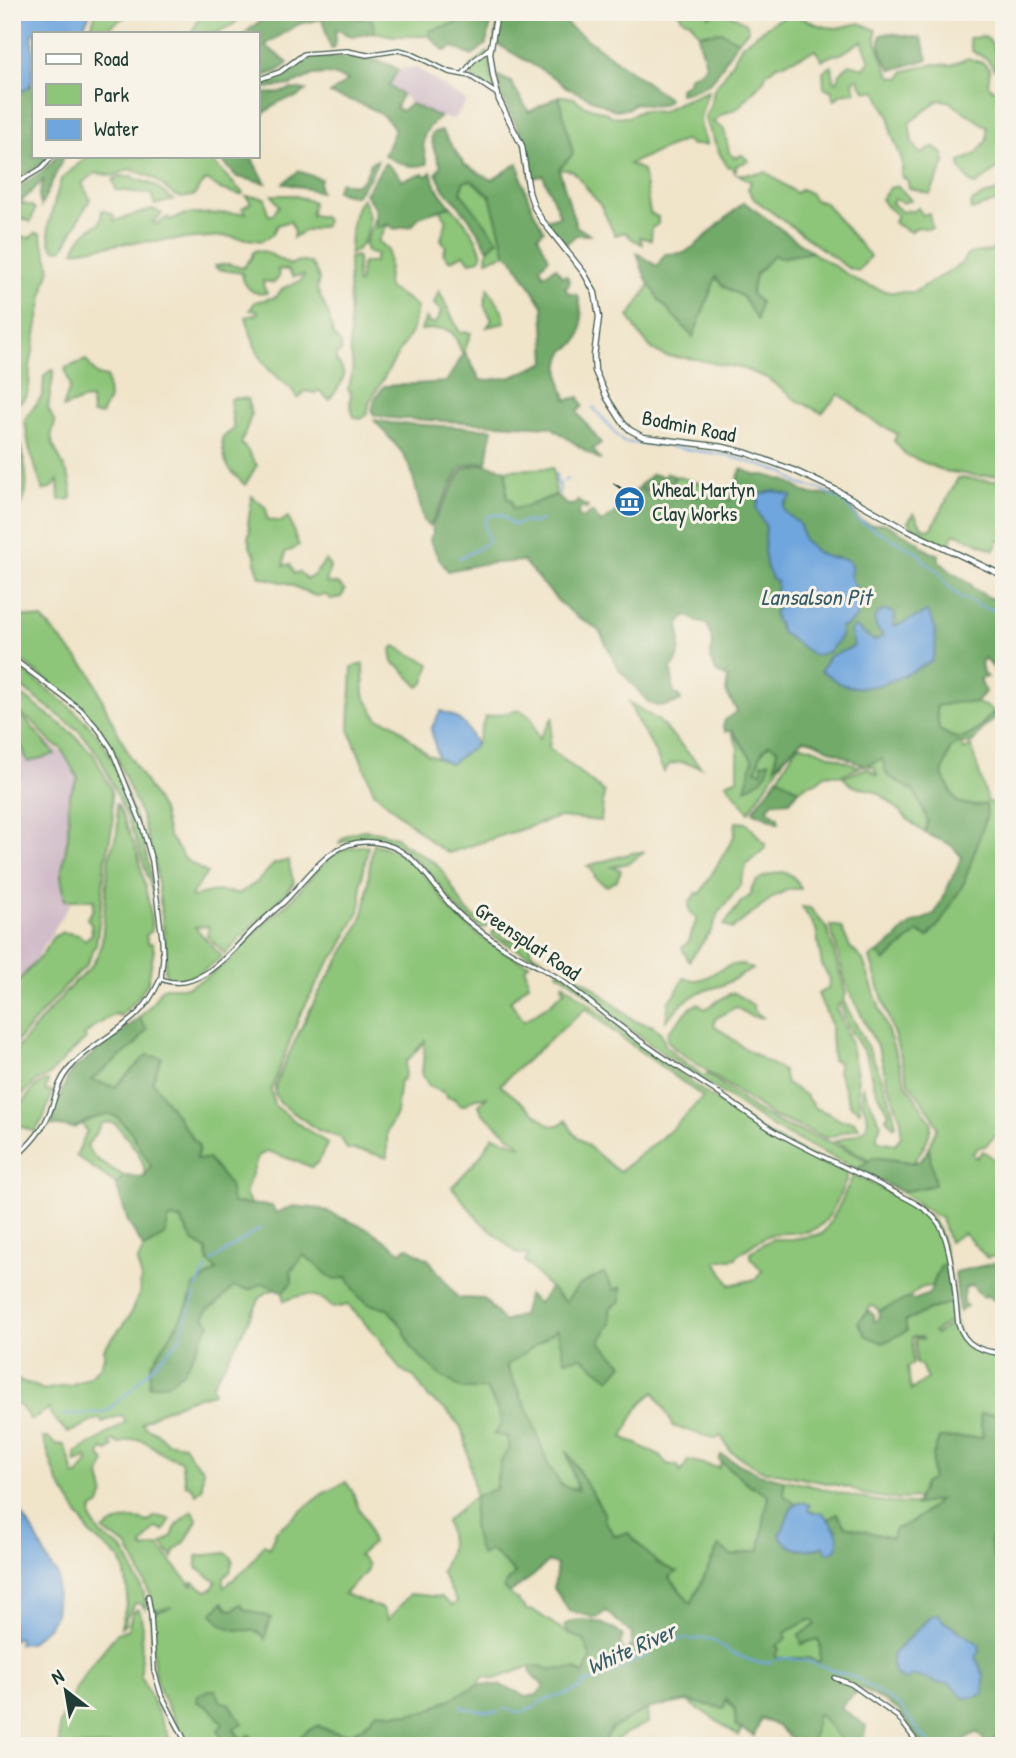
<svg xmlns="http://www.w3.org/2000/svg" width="1016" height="1758" viewBox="0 0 1016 1758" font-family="'Patrick Hand',sans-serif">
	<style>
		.industrial { fill: #d1bdc9 }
		.green { fill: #8dc579; stroke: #568156; stroke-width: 2; fill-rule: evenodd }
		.forest { fill: #72aa69; stroke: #48744e; stroke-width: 2; fill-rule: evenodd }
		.water { fill: #70a6de; stroke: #487289; stroke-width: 2 }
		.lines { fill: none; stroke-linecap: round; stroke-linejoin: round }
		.stream { stroke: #70a6de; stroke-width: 2 }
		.street-casing { stroke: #3e564a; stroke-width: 6 }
		.secondary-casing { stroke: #3e564a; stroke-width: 7 }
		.street { stroke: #fff; stroke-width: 3.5 }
		.secondary { stroke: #fff; stroke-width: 4.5 }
		.rail { stroke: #1f3d34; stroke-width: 2; stroke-dasharray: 10 5; stroke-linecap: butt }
		.labels { text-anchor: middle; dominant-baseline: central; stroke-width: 6; stroke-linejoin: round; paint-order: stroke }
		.street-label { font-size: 21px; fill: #1f3d34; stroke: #f7f3e8 }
		.poi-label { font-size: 21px; fill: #1f3d34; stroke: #f7f3e8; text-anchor: start }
		.water-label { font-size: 23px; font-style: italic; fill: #375c67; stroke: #f7f3e8 }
	</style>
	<rect width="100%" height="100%" fill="#f7f3e8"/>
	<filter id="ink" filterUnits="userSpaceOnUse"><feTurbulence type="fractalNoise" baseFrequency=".0143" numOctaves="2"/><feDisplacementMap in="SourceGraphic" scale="14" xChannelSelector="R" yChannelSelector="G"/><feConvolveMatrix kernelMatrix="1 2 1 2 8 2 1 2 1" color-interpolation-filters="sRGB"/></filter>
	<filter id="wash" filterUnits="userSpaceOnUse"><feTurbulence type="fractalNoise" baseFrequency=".00686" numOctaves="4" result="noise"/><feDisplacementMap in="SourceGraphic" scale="28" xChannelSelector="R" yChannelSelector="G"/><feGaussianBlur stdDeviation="1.57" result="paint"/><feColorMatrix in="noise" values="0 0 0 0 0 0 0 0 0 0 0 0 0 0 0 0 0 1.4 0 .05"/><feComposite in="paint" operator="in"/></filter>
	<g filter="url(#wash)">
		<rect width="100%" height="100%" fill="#f0e4c9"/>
		<g class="industrial">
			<path d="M 407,68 L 416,68 L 466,101 L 457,116 L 452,119 L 440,117 L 411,104 L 402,94 L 388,86 L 398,70 Z"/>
			<path d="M 12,716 L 84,769 L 78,891 L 12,998 Z"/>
		</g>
		<g class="green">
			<path d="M 96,12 L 134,12 L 113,24 L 103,33 L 86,33 L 92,24 Z"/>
			<path d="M 205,12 L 246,12 L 234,24 L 216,33 L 191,33 L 199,19 Z"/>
			<path d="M 338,12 L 473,12 L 466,20 L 429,31 L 430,36 L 393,36 L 375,32 L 372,19 L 362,19 Z"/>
			<path d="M 678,12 L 708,12 L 709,16 C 724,9 735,16 747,24 L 748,30 L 738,41 L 722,32 L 699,34 L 690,21 L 683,19 Z"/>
			<path d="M 793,14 L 816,24 L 827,27 L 837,28 L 860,23 L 876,30 L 876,41 L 889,74 L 892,77 L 901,78 L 904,71 L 935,64 L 951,65 L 968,58 L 983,63 L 990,69 L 988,84 L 992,89 L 996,90 L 1001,87 L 1004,92 L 1004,162 L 993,172 L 976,185 L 972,184 L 960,168 L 960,162 L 977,153 L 987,140 L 987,127 L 948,101 L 939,100 L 909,123 L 912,142 L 921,154 L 934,146 L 944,155 L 945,163 L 930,194 L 909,188 L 907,179 L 902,178 L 902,160 L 891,132 L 890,119 L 876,91 L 866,91 L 860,84 L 859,79 L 854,80 L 853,84 L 856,92 L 841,94 L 835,100 L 833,99 L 832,91 L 824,87 L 823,71 L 832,66 L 834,82 L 838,81 L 840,73 L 850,64 L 864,68 L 870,61 L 862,41 L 841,54 L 833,55 L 822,60 L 815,50 L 782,64 L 777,65 L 766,74 L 764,80 L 738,108 L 721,115 L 713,122 L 724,129 L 729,152 L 735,158 L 742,155 L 749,161 L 737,165 L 735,172 L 732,167 L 728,167 L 720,154 L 706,122 L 705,117 L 711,105 L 714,89 L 724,76 L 742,45 L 775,21 Z"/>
			<path d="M 984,37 C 999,44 994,57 996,71 L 987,59 L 972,51 L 969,38 Z"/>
			<path d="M 488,52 L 494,93 L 473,78 L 469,71 L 471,65 Z"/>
			<path d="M 708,91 C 706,99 700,115 700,121 C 700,129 705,138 707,145 L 692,145 L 685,140 L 629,164 L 643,170 L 650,213 L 658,217 L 658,224 L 652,228 L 651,240 L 640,237 L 642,244 L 632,239 L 625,232 L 615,235 L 601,206 L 573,171 L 559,169 L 573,154 L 559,96 L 564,96 L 574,98 L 585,106 L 607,113 L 611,116 L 628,117 L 642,110 L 660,112 L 680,102 Z"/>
			<path d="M 88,156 L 207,156 L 243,193 L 240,195 L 220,189 L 207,180 L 199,187 L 195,195 C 170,204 170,186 151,177 C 144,173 136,172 129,169 L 114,176 L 96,173 L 82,183 L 90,199 L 63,249 L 57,250 L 53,248 L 50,242 L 48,226 L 61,179 Z"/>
			<path d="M 766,172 L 796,193 L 801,189 L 810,193 L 816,201 L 823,201 L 870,256 L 859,271 L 848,268 L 754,199 L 748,189 L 751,182 L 738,174 L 755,174 Z"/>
			<path d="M 131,175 L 136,179 L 154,185 L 173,200 L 155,205 L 151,194 L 116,190 L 113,180 L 121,176 L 129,177 Z"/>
			<path d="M 471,180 L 490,196 L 506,254 L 487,260 L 488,249 L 497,240 L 461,193 L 463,181 Z"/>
			<path d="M 897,185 L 911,200 L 903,203 L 894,199 L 892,203 L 902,212 L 909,210 L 912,212 L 918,208 L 923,215 L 929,213 L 932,228 C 923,230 918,223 911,232 L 897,225 L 894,222 L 897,215 L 886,206 L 881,199 L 890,188 Z"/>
			<path d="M 1004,189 L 1004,199 L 972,210 L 970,209 L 972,202 L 985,195 Z"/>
			<path d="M 272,195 L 293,195 L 313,202 L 311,215 L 324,217 L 326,221 L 325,226 L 304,231 L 293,238 L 294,230 L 290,221 L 277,225 L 273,234 L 262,241 L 224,236 L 127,243 L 74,251 C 79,237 87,230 100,223 L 102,210 L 114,215 L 114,221 L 153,209 L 162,214 L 153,222 L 156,224 L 168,217 L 170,220 L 186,214 L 246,213 L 242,208 L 251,203 L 246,196 L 248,196 L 265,198 L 268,215 L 272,215 L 279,206 Z"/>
			<path d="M 362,198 C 364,202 366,205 367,209 C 372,223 365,249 350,254 C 351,236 350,213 362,198 Z"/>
			<path d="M 20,203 L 32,206 L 35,209 L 31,222 L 21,218 L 18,222 L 12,224 L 12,211 Z"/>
			<path d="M 451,206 C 463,219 479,238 482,256 L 480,259 L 470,262 L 464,254 L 450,261 L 443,253 L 446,247 L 441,239 L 447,220 L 440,210 Z"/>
			<path d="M 376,214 L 376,228 L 388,224 L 378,241 L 388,249 L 389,267 L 387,283 L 389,289 L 406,298 L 417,307 L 413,329 L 370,401 L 367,415 L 361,419 L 354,417 L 350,404 L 351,392 L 348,390 C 352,376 355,365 350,351 L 349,258 L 356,256 L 358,258 L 356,283 L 359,284 L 362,263 L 374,262 L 377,254 L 367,252 L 365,244 Z"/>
			<path d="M 36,233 L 40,234 C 44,250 55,266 46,280 L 30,367 L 29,388 L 26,397 L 15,406 L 12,402 L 13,397 L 17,389 L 18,381 L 12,358 L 16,285 L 12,279 L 12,234 L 29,238 Z"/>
			<path d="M 1004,237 L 1004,474 L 1000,475 L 978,476 L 944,471 L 906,455 L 894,441 L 897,434 L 867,417 L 858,408 L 839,394 L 822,413 L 796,400 L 767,378 L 741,368 L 717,364 L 696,359 L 665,356 L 652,349 L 639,334 L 629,317 L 650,284 L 656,293 L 658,299 L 693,337 L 716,277 L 723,286 L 743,297 L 757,319 L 751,294 L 755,275 L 774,254 L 780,258 L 812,252 L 861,283 L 888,292 L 914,292 L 961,264 L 966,256 L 972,253 L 992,251 C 994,244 997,239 1004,237 Z"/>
			<path d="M 256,250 L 266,252 L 290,265 L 298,261 L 310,263 L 314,267 L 319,278 L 317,289 L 329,316 L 333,335 L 341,344 L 341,352 L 336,355 L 336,361 C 352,375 339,387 329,400 L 319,390 L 315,393 L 305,391 L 298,399 C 292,387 283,382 274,374 C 257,361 252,337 246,317 L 258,314 L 258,311 L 250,310 L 255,302 L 276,297 L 283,288 L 301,281 L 304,275 L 293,277 L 288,270 L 278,269 L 279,277 L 274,283 L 263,281 L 264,288 L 267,293 C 254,296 243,287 242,273 L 217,269 L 215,266 L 228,264 L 243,268 L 252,257 L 252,254 Z"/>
			<path d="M 488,288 L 503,312 L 505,323 L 487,327 L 492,320 L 484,305 Z"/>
			<path d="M 439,291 L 460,333 L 468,332 L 471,333 L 463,355 C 451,326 452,328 421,330 L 426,317 L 429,323 L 434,324 L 439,318 L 441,311 L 434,304 Z"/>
			<path d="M 86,360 L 97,375 L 107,377 L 109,399 L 101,415 L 92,414 L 91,399 L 82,400 L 63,408 L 70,386 L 65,368 Z"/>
			<path d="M 51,370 L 54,370 L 48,408 L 55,423 L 51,436 L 53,445 L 69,477 L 72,493 L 71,499 L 59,500 L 58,480 L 53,487 L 43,491 L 29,447 L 25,421 L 27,416 L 43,395 L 44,376 Z"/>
			<path d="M 233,398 L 248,399 L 251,416 L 241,444 C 251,451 249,457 257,465 L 245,485 C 226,467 224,465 222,438 L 234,429 L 230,400 Z"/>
			<path d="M 12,421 L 14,421 C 19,443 32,478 24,499 C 22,507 17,513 12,519 Z"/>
			<path d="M 553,468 L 556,495 L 527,506 L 513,509 L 511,499 L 507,499 L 506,470 Z"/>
			<path d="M 676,476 L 705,485 L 703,493 L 696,497 L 671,489 Z"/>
			<path d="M 958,478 L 992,481 L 1004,479 L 1004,542 L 999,540 L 994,550 L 955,533 L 947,547 L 925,537 L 908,522 L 914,513 L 923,529 L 932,528 Z"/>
			<path d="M 252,496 L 266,508 L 267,519 L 281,522 L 288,517 C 293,526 293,535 299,545 L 292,550 L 285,552 L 284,566 L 290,564 L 294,574 L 299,572 L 307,579 L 314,575 L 326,560 L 330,567 L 326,583 L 338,584 L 345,591 L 341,597 L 331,599 L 326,595 L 315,596 L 287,583 L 260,577 L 255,562 L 255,554 L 251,549 L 248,537 L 250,532 L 248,523 Z"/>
			<path d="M 12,605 L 22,616 L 42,619 L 91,673 L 108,713 L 131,758 L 162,810 L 168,835 L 186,860 L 207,873 L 191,895 L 193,898 C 206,890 224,890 239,894 L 257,882 L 274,864 L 289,860 L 290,869 L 294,883 C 272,908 248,930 225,954 L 207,936 L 209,926 L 195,927 L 222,957 C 206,969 189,984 168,977 L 165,972 L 166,950 L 156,868 L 142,818 L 112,746 L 100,728 L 81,707 L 12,654 Z"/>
			<path d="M 395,646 C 407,654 418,657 430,664 L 424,683 L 419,687 L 401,668 L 393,663 L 391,650 Z"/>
			<path d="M 12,663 C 42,686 76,707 99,737 C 110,751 116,769 123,785 C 137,821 150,856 153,895 L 140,851 L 128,819 L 100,757 L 91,745 L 78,730 L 12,680 Z"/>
			<path d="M 363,664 L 364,695 L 378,719 L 393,723 L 427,754 L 450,763 L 476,745 L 485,717 L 520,710 L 531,717 L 539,739 L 553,717 L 549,748 L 604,792 L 601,821 L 559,817 L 449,853 L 436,846 L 374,792 L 349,729 L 352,667 Z"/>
			<path d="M 12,687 L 72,733 L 94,755 L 111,789 L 113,823 L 105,863 L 102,899 L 96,945 L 86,966 L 72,979 L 12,1047 L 12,988 L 42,955 L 53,937 L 63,932 L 79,935 L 85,940 L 92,934 L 91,924 L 87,918 L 93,910 L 94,900 L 65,900 L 61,876 L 68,837 L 69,796 L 78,778 L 61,748 C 47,743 43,731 33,722 C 27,717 19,715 14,709 C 10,703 12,693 12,687 Z"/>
			<path d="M 629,702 L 659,721 L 701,767 L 682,762 L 670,764 L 664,772 L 649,740 L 638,723 Z"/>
			<path d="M 960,702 C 972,702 985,703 994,712 C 984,721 971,741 956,738 C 950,737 944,732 939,730 L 936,706 Z"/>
			<path d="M 12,711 L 27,721 L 55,754 L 28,762 C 23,749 12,723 12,711 Z"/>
			<path d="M 731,730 L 753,760 L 746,788 L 755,783 L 762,773 L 756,770 L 761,753 L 769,744 L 777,749 L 776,765 L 787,754 L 749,812 L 726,783 L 738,778 L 738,748 Z"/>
			<path d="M 958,742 L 961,743 L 964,750 L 971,746 L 988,802 L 1004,804 L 1004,1127 L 985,1146 L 979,1147 L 972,1154 L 976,1158 L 983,1151 L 1004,1166 L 1004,1254 L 987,1258 L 964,1233 L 949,1242 L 940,1216 L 937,1217 L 901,1192 L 935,1185 L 928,1150 L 926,1153 L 937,1128 L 932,1115 L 909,1083 L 870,958 L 877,953 L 885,961 L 918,932 L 928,937 L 987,815 L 986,804 L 975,806 L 957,802 L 942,775 L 950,749 Z"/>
			<path d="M 800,745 L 810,747 L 860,767 L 840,776 L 832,774 L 825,775 L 816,782 L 806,785 L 799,790 L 778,777 L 795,749 Z"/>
			<path d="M 882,758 L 887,775 L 915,792 L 928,821 L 925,833 C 907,822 896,804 878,793 C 864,785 856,793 843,777 L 868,768 L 878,776 L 874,767 L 868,765 Z"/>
			<path d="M 116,804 L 118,805 L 138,854 L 150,909 L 152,931 L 146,935 L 148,943 L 152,943 L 154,950 L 148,982 L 137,999 L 120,1016 L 116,1014 L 95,1026 L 84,1036 L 86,1039 L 67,1056 L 51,1074 L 36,1082 L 23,1094 L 12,1109 L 12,1054 L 75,981 C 91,970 97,960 102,941 L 109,857 L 117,833 L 118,821 Z"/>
			<path d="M 736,822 L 747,823 L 765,844 L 765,848 L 746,865 C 746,873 740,877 741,884 L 719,913 L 711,931 L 689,961 L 682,948 L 689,941 L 697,918 L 690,912 L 689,903 L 696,893 L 700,894 L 734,837 Z"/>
			<path d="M 364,830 L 379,832 L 396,837 L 404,844 L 435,863 L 444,873 L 465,909 L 481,922 L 485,920 L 488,924 L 485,928 L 481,928 L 459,911 L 428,871 L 397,844 L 371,838 L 350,840 L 339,843 C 345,834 354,832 364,830 Z"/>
			<path d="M 374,844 C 402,850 420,868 437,891 C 441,897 445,903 450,909 C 472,932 499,952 529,964 L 525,968 L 529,984 L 510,1001 L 524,1021 L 550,1004 L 565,990 L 562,987 L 563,983 L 620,1029 L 707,1094 L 771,1136 L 847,1173 L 847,1179 C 840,1192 835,1211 824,1222 C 811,1237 790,1231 773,1234 C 761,1237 750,1247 740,1253 L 736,1258 L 716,1261 L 730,1285 L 756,1279 L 762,1271 L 752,1259 L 750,1252 L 772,1239 L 792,1239 L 822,1234 C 837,1216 843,1195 854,1175 C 871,1183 927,1211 935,1224 C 943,1236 945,1252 947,1266 L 941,1266 L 932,1286 C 919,1286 916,1292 907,1299 C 899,1304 888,1307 879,1311 L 875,1307 L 871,1306 L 859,1323 L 904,1321 L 931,1309 L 953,1302 L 954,1319 L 934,1332 L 936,1334 L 955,1322 C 957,1327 958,1334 962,1339 C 971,1351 989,1356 1004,1358 L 1004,1420 L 998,1413 L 980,1415 L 983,1437 L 939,1439 L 933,1456 L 932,1479 L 924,1484 L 919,1498 C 901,1500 864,1498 851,1488 L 761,1470 L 731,1452 L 721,1436 L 716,1439 L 672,1426 L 671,1421 L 655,1392 C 637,1404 632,1418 623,1437 L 660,1456 L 667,1464 L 678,1466 L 681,1473 L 688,1460 L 719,1468 L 721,1462 L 750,1485 L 768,1495 L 760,1550 L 732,1556 L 718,1547 L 691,1604 L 669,1577 L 676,1572 L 657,1563 L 628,1534 L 615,1536 L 604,1520 L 604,1513 L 568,1453 L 578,1491 L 561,1485 L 547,1463 L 532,1420 L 506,1365 L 557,1329 L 599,1342 L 611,1323 L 610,1308 L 621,1301 L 621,1288 L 614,1290 L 604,1274 L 565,1302 L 550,1288 L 525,1261 L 529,1254 L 518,1254 L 480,1221 L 452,1187 L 479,1158 L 493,1136 L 522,1146 L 482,1113 L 479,1105 L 487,1097 L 475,1098 L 464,1105 L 459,1105 L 455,1099 L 447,1097 L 445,1093 L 429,1086 L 422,1074 L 425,1041 L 406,1062 L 404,1081 L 400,1080 L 396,1113 L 387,1132 L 387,1158 L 368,1152 L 347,1149 L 341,1138 L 318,1130 L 280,1103 L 275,1094 L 275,1086 C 290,1051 305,1017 324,984 C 337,962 352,942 361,919 C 371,895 366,868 374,844 ZM 586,1008 L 614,1032 L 703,1097 L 673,1128 L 619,1172 L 574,1134 L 566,1120 L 559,1125 L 551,1126 L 500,1085 L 519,1067 ZM 912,1337 L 922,1337 L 923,1339 L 915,1338 L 916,1364 L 921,1365 L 927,1379 L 911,1390 L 907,1367 L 913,1364 Z"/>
			<path d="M 366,845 L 368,847 L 361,882 L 361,901 L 359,911 L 339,950 L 326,967 L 300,1015 L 271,1090 L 274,1105 L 304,1128 L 319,1137 L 327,1144 L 318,1162 L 312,1167 L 268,1151 L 258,1156 L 245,1194 L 251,1204 L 232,1203 L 196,1159 L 199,1147 L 152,1081 L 161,1058 L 147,1055 L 115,1087 L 90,1080 L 135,1045 L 147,1029 L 139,1018 L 152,1004 L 161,989 L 166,987 L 188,987 L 212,974 L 228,961 L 267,921 L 288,903 L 325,861 L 334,854 L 345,849 Z"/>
			<path d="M 645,852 L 628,863 L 612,867 L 621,870 L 617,880 L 607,886 L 596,879 L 592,870 L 587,866 L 632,853 Z"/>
			<path d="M 783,872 C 793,875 798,880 801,889 L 789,889 L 773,897 L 732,929 L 724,925 L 741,902 L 751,895 C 750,878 769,874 783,872 Z"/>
			<path d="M 802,907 L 810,908 L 827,928 L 846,994 L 843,1000 C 864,1041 887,1079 896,1125 L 894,1127 L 886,1118 L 889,1113 L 873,1084 L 867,1057 L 847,1025 L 840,1003 L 836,1008 L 849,1037 L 857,1073 L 860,1111 L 850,1105 L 838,1071 L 838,1062 L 833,1061 L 831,1033 L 831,1024 L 818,994 L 828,988 L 830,979 L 822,965 L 816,929 Z"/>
			<path d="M 830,925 L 841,927 L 850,947 L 863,960 L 906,1084 L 931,1122 C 931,1137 922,1150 914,1162 L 875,1157 L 870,1160 L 835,1141 L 860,1133 L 866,1128 L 868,1119 L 862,1100 L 863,1087 L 881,1124 L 876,1137 L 879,1141 L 895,1144 L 901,1136 L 901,1120 L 887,1082 L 880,1053 L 846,984 Z"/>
			<path d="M 496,929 L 498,929 L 504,938 C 511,940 520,943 524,933 L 532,940 L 530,949 L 532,953 L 542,958 L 540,960 L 538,959 L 493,937 L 492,933 Z"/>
			<path d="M 741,964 L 753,969 L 723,985 L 700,992 L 684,1002 L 666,1020 L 669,1001 L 675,995 L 684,978 C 705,985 711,971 729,966 C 731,965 739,964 741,964 Z"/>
			<path d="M 560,970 L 587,982 L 635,1021 L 653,1026 L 661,1033 L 665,1045 L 674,1054 L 702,1075 L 709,1075 L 755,1110 L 783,1125 L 833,1143 L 868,1161 L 857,1169 L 775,1129 L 657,1049 L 620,1022 L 571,981 L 558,973 L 557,971 Z"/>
			<path d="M 735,993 L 753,1005 L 754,1011 L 764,1018 L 750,1016 L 736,1007 L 715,1019 L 714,1025 L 744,1048 L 783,1071 L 786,1083 L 805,1095 L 815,1108 L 830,1114 L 840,1120 L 853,1121 L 859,1127 L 827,1138 L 772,1116 L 675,1049 L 667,1040 L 668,1032 L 691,1007 L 698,1004 L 705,1009 L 729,994 Z"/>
			<path d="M 45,1081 L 48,1081 L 45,1091 L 53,1091 L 44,1117 L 35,1132 L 20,1126 L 12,1140 L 12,1116 L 34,1088 Z"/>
			<path d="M 108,1114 C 129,1118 141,1149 151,1166 L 145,1177 C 146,1157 128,1140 116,1124 L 111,1122 L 102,1123 L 87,1146 C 92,1160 111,1168 124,1176 L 116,1184 L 76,1156 L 87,1131 L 82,1124 L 89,1120 Z"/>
			<path d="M 169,1218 L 181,1220 L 193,1241 L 207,1250 L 208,1261 L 217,1270 L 193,1288 C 187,1316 167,1341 151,1365 L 204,1316 L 207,1310 L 217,1304 L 233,1287 L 250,1290 L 263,1283 L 277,1289 L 267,1292 L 260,1298 L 236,1344 L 212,1385 L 214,1393 L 187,1400 L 160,1412 L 142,1423 L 146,1428 L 156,1432 L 166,1442 L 184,1445 L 194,1461 L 203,1469 L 202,1489 L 196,1494 L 190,1485 L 186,1485 L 181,1461 C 175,1458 170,1458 165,1455 C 144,1443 144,1433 119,1444 L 113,1440 L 110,1443 L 113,1447 L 108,1451 L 102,1449 L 100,1456 L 105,1462 L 100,1475 L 104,1493 L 100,1505 L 92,1510 L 91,1518 L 100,1534 L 121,1548 L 126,1554 L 144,1594 L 146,1610 L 141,1604 L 135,1603 L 126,1618 L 126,1623 L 121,1627 L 128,1596 L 125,1573 L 120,1559 L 91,1535 L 58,1482 L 43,1438 L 48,1438 L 55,1444 L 64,1445 L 70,1460 L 74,1475 L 78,1476 L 88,1462 L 87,1457 L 76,1463 L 75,1453 C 85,1448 92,1443 101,1438 C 111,1431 117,1429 126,1421 L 122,1415 L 102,1422 L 99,1418 L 68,1433 L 51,1415 L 49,1409 L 31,1420 L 21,1407 L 12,1401 L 12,1375 L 19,1381 L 31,1384 L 43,1390 L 71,1385 L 88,1378 L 100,1367 L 104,1357 L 104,1349 L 129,1317 L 140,1292 L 141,1275 L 137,1262 L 144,1248 L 165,1235 Z"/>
			<path d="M 304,1255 L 314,1264 L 347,1277 L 369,1304 L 388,1309 L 403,1328 L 412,1349 L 463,1389 L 486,1389 C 497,1408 506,1428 509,1449 C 491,1469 493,1522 491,1550 L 515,1573 L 504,1588 L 527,1610 L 534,1611 L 569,1634 L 584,1640 L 592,1658 L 583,1675 L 576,1669 L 548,1670 L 541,1666 L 530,1666 L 495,1679 L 483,1676 L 479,1684 L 428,1711 L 408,1714 L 377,1712 C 356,1738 346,1737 317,1726 L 307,1731 L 289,1746 L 261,1746 L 260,1740 L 254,1746 L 250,1746 L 241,1739 L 233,1728 L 243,1724 L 230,1704 L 223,1724 L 231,1741 L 237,1746 L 188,1746 L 161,1694 L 154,1671 L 151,1614 L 172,1607 L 153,1611 L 150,1594 L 128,1547 L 103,1531 C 115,1521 133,1515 148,1522 L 155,1516 L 171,1519 L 164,1531 L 156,1528 C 150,1534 147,1540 142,1546 L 144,1549 L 159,1546 L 191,1586 L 193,1586 L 191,1582 L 193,1582 L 206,1591 L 213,1588 L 216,1582 L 197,1568 L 197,1556 L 226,1553 L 233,1559 L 230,1572 L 224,1577 L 224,1587 L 250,1565 L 264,1544 L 269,1548 L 276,1531 L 322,1494 L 346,1482 L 352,1491 L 359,1509 L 366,1520 L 372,1544 L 358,1556 L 363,1559 L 368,1565 L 366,1572 L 344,1594 L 383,1609 L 388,1620 L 410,1594 L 441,1597 L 452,1606 L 457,1602 L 441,1572 C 452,1552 452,1543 446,1521 L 475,1496 L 465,1437 L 460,1426 L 448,1412 L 428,1397 L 415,1378 L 400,1369 L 378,1337 L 348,1305 L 333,1308 C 317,1291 303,1293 284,1301 L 283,1292 L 292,1282 L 291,1271 ZM 224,1603 L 227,1609 L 232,1610 L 241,1604 L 244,1609 L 271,1618 L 265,1637 L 259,1631 L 253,1631 L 213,1613 Z"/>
			<path d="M 784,1480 C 826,1487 870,1505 913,1504 C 922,1504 932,1501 940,1499 C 926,1513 914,1523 895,1529 L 892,1538 L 888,1538 L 845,1526 L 837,1514 L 829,1519 L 807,1509 L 802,1502 L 795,1504 L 784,1495 Z"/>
			<path d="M 193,1511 L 197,1519 L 196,1522 L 185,1542 L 175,1550 L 173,1558 L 162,1544 L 173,1535 C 174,1525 184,1517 193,1511 Z"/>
			<path d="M 1003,1519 L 1004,1520 L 1004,1572 L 994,1560 L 990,1539 Z"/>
			<path d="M 137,1609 L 140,1611 L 142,1622 L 141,1676 L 173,1746 L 60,1746 L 59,1726 L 74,1691 L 92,1664 L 117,1633 L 128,1629 L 132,1614 Z"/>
			<path d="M 813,1619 L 815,1625 L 802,1644 L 817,1639 L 820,1644 L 820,1663 L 808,1658 L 776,1658 L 776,1654 L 779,1649 L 776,1647 C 780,1642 783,1636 786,1632 C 790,1628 807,1621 813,1619 Z"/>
			<path d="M 725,1699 L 735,1709 L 736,1726 L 741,1729 L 739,1736 L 687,1701 L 723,1708 Z"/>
			<path d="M 647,1709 L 648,1723 C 633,1728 620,1736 608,1746 L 602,1746 L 611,1729 Z"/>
			<path d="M 816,1713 L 822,1717 L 845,1746 L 812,1746 Z"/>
		</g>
		<g class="forest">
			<path d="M 271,12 L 338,12 L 362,19 L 372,19 L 375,32 L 352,37 L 336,29 L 334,49 L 331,49 L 322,19 L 299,24 L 265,45 L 288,63 L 278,71 L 257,78 L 257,33 L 245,33 Z"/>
			<path d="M 480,12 L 494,12 L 486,44 L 472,56 L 453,47 L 445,51 L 431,38 L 429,31 L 466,20 L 473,14 L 486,20 L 488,13 L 481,14 Z"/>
			<path d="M 500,12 L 562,12 L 562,17 L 569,26 L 669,99 C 660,109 646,105 635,103 L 628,109 L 614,110 L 566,87 L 555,78 L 494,42 Z"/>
			<path d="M 722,32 L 738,41 C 715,70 724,85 680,94 L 680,88 L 688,83 L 689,77 L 703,70 L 706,64 L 699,40 L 699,34 Z"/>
			<path d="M 889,33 L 921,38 L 928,59 L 892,70 C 885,60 877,48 881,35 Z"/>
			<path d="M 338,57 C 357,59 383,58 398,70 L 389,86 L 402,94 L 396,107 L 401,111 L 411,104 L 440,117 C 420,133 421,140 427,164 C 410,169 399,164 384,155 L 395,130 C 383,107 353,102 330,94 L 348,80 L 329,74 L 313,75 L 291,85 L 257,89 L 257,84 L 283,74 L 300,62 L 309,58 Z"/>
			<path d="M 498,76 L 511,82 L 529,112 L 559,96 L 573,154 L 559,169 L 576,226 L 590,235 L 576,235 L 566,244 L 545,220 L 560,216 L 543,175 L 531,179 L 526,143 L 501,96 Z"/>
			<path d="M 33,84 L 33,156 L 48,156 L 41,165 L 12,181 L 12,96 Z"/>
			<path d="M 292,89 L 306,90 L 298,97 L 281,101 L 257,118 L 257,94 L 278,93 Z"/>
			<path d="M 442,131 L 464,164 L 492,180 L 518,163 C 524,189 530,207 544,230 L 538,236 L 549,258 L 540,267 L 544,275 L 556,267 L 562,277 L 566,275 L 569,280 L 569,285 L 565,287 L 568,293 L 578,295 C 581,308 585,327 578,340 C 575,345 569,347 565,351 C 555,364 561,387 567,400 L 579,397 L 583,406 L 577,412 L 601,443 L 593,449 L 601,460 L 590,454 L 551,427 L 390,418 L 375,415 L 372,412 L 375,399 L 384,386 L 446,382 L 465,352 L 481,381 L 512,377 L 546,362 L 543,306 L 512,258 L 506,254 L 490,196 L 471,180 L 463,182 L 461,193 L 498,240 L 488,249 L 471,221 L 455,201 L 444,190 L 436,173 L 441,166 L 434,150 L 431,136 L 434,132 Z"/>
			<path d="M 57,156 L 64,156 L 41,206 L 39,196 L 44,179 L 12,211 L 12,190 L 17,188 L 44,170 Z"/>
			<path d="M 218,156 L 252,156 L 254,163 L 266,183 L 237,177 Z"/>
			<path d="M 378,160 L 369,179 L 355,196 L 336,191 L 340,182 C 361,189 365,181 371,162 Z"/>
			<path d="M 385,163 L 398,174 L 402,180 L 423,174 L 427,176 L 431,172 C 435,186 440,195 451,206 L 419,217 L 412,226 L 394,229 L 388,224 L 376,228 L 375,207 L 365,194 Z"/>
			<path d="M 299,171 L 321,179 L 319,185 L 320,192 L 283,183 Z"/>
			<path d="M 744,202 L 812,252 L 779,258 L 774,255 L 755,275 L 751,294 L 760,302 L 757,320 L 743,297 L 723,286 L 716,277 L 693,337 L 658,299 C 656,291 652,289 648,282 C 643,273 640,263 637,253 L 657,266 L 665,254 L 684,253 L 696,245 Z"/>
			<path d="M 374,420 L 391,423 L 492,429 L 487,463 L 480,462 L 461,467 L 429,527 L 424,521 L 411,469 L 402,452 Z"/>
			<path d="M 480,464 L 497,467 L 506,470 L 507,499 L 510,499 L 513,509 L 527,506 L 556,495 C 564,501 563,507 576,504 L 577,501 L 588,507 L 587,509 L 580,508 L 578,515 L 583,518 L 592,512 L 601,523 L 617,511 L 638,488 L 651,497 L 659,496 L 669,488 L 696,497 L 703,493 L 730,500 L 741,469 L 757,475 L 765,475 L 786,481 L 805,492 L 815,495 L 836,494 L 844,498 L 849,503 L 859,520 L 871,525 L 884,523 L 920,543 L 920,545 L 932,553 L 939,554 L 939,561 L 950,571 L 972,585 L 971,587 L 990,598 L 1004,602 L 1004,676 L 996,671 L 985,658 L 981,662 L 983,674 L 987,677 L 980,679 L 985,692 L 976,703 L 960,702 L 936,706 L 939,730 C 944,732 951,737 956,738 C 971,741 984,721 994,712 L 995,719 C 992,722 988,724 985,726 C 974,738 978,747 958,743 L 950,749 L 942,775 L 957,802 L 975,806 L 986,804 L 987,815 L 964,883 L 941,922 L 928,937 L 918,932 L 885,961 L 877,953 C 882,949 888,946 892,942 C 899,937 902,930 910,925 C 919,919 928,920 936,912 L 962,857 L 951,845 L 925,833 L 928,821 L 915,792 L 887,775 L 882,759 L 864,766 L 813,741 L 803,739 L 775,766 L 777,749 L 769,744 L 761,753 L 756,770 L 762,772 L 762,763 L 769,761 C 770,777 757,782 745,789 L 753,760 L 732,730 L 726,732 L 723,727 L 725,720 L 737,711 L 726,692 L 728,678 L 716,672 L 710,658 L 713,644 L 707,624 L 698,622 L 687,615 L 679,624 C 680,640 683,657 671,669 C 671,677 675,685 673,693 L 679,696 L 681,701 L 668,705 L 656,706 L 648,702 L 618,668 L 600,632 L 593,626 L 576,616 L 558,601 L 523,561 L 481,564 L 448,571 L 439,559 L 429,539 L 433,534 L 432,525 L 463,469 ZM 784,493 L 791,496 L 782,509 C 787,516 795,518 799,524 C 802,529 802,536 804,540 C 811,552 825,560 837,557 C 846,570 860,589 858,605 C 858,609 857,612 857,616 L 846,626 L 840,627 L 779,628 L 774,613 L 779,606 L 775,593 L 777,587 L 776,579 L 767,568 L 764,551 L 766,527 L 759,514 L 759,501 Z"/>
			<path d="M 666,473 L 674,476 L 670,484 L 665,490 L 661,482 L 650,487 L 648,492 L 639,486 L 652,474 L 664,477 Z"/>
			<path d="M 778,777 L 799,790 L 790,801 L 773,802 L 767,809 L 778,817 L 779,823 L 753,811 Z"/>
			<path d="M 139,1018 L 147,1029 L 135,1045 L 91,1080 L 115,1087 L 147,1055 L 162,1058 L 152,1081 L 199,1147 L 196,1159 L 208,1159 L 229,1184 L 232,1203 L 272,1206 L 276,1213 L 293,1206 L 321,1209 L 370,1230 L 401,1252 L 407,1247 L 429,1260 L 458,1298 L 484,1299 L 504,1322 L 522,1315 L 528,1295 L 538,1303 L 550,1288 L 565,1302 L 579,1285 L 604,1273 L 614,1290 L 621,1287 L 621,1301 L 610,1308 L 611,1323 L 600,1342 L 623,1364 L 610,1379 L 581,1357 L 565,1360 L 557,1330 L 506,1366 L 532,1420 L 547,1463 L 561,1485 L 578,1490 L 566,1450 L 604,1513 L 604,1520 L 615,1536 L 628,1533 L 657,1563 L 677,1572 L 669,1577 L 691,1604 L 719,1546 L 732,1556 L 760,1550 L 768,1495 L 750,1485 L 719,1460 L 721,1455 L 759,1474 L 784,1480 L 784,1495 L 795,1504 C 784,1515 790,1522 780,1534 L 800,1550 L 819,1548 L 837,1530 L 829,1522 L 829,1519 L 837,1514 L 845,1526 L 892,1538 L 895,1529 C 913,1523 925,1513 939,1500 L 916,1505 L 924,1484 L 932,1479 L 933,1456 L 939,1438 L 983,1437 L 980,1414 L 998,1413 L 1004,1420 L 1004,1520 L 990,1540 L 994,1560 L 1004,1572 L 1004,1729 L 988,1745 L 977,1732 L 965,1739 L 962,1746 L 924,1746 L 898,1710 L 861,1688 L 840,1707 L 866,1726 L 862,1746 L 845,1746 L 822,1717 L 817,1714 L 812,1746 L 798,1746 L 779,1727 L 761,1718 L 754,1736 L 736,1726 L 735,1709 L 726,1699 L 724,1708 L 687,1701 L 647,1709 L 611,1729 L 602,1746 L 289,1746 L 307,1731 L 317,1726 C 346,1737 356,1738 377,1712 L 408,1714 L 428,1711 L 479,1684 L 499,1685 L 517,1692 L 525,1697 L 537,1695 L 544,1687 C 539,1677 529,1680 530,1666 L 541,1666 L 548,1669 L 576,1669 L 583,1675 L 591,1658 L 584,1640 L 569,1634 L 564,1625 C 582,1614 608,1623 623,1636 L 620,1644 L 623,1648 L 620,1657 L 631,1645 L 632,1634 L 606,1611 L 597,1618 L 569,1611 L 554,1588 L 557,1565 L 548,1562 L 533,1576 L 509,1593 L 503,1588 L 515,1573 L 491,1550 L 481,1555 C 471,1532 472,1521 475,1496 L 496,1489 C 498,1473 499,1461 509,1449 L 507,1436 L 494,1435 L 502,1423 L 496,1406 L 486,1389 L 463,1389 L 441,1376 L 412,1349 L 403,1328 L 388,1309 L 369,1304 L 358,1296 L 347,1277 L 334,1280 L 304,1255 L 291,1271 L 292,1282 L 283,1292 L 263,1283 L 250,1290 L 233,1287 L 217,1304 L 207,1310 L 204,1317 L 210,1324 L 183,1372 L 169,1383 L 149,1386 L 151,1365 L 172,1333 L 190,1301 L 193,1287 L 217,1270 L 208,1261 L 207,1250 L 193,1241 L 181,1220 L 169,1218 L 165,1235 L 144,1248 L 128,1222 L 116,1184 L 124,1176 L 145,1177 L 151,1166 L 131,1132 L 116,1116 L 108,1114 L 89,1120 L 74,1128 L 49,1125 L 70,1072 ZM 931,1616 L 957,1629 L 963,1635 L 972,1639 L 979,1651 L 976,1658 L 984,1676 L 956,1690 L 949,1683 C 933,1683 927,1677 912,1674 L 907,1680 L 899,1678 L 892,1667 L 892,1655 ZM 809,1620 L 813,1620 L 815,1625 L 799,1635 L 802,1644 L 818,1639 L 820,1644 L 820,1662 L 808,1658 L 776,1658 L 776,1654 L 779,1649 L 776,1646 L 787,1638 L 785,1634 L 786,1632 Z"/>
			<path d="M 929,1149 L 935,1185 L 901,1192 L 857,1169 L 874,1157 L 912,1163 L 920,1161 Z"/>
			<path d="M 1004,1261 L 1004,1280 L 997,1282 L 1004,1289 L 1004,1301 L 997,1302 L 988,1296 L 982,1297 L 972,1285 L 965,1288 L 963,1303 L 967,1306 L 959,1312 L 955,1272 Z"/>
			<path d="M 941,1265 L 947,1266 L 953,1302 L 931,1309 L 905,1321 L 907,1331 L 883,1343 L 866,1336 L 858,1322 L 869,1311 L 874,1315 L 874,1321 L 878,1320 L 879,1311 L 909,1298 L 914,1300 L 929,1294 Z"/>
			<path d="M 223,1602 L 228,1609 L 233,1610 L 241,1604 L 244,1609 L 272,1618 L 267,1627 L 265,1639 C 259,1626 241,1633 229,1628 C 221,1625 217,1620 212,1613 Z"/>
			<path d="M 209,1690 L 216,1690 L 220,1701 L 230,1704 L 243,1724 L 234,1728 L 236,1733 L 241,1739 L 250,1735 L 253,1740 L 248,1744 L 250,1746 L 237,1746 L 232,1741 L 223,1741 L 218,1731 L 223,1724 L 210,1708 L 197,1702 L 198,1695 Z"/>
		</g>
		<g class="water">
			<path d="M 12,12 L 91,12 L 80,33 L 33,33 L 33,77 L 29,87 L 12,96 Z"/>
			<path d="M 774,491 L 792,496 L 785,503 L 783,509 C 787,516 795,519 799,524 C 802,529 802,536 804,540 C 806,543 810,546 812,548 C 827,561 831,556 848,560 L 852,567 C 848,580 853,580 857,591 C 860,599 857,608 857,617 L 846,626 L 840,627 L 841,636 L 830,651 L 815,656 L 781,632 L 778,623 L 775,620 L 776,617 L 774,613 L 779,606 L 775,593 L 777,587 L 776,580 L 773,580 L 767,568 L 764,551 L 766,527 L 756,508 L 759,501 L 757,499 L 757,495 Z"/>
			<path d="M 886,610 L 893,613 L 895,618 L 893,624 L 894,627 L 927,612 C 938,626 937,644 932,661 C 905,675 870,697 839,683 C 833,679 827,674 821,671 L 829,656 L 846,650 L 854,646 L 850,631 L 855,627 L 874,641 L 884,636 L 877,629 L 874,619 L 878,613 Z"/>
			<path d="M 441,711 C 462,718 467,725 476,745 L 450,764 L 438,758 L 431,729 Z"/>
			<path d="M 12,1500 L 18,1508 L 18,1512 C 27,1517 28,1527 35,1534 L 51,1567 L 58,1575 L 55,1615 L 48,1627 L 29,1643 L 18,1644 L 19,1639 L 18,1637 L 12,1640 Z"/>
			<path d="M 802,1502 L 810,1505 L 808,1509 L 814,1513 L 822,1512 C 831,1523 842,1533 837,1549 L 829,1553 L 826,1551 L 824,1546 C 809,1552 786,1552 780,1534 C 789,1522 785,1507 802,1502 Z"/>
			<path d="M 939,1614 L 943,1621 L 979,1644 L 980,1651 L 976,1658 L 984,1676 L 984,1693 L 975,1697 L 964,1698 L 949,1683 L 938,1683 L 913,1675 L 907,1680 C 891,1676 892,1669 892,1655 L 931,1616 Z"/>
		</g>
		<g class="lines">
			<g class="stream">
				<path d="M 593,407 L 623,442 L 665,446"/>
				<path d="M 670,447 L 726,455 L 785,473 L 799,484 L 823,490 L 845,503 L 859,521 L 917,552 L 926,563 L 938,571 L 947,585 L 962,599 L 967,599 L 978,606 L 1004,612"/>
				<path d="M 556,474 L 557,482"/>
				<path d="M 564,481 L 569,478"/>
				<path d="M 558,484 L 560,483 L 559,494"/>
				<path d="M 459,558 L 476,550 L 489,541 C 487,534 483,527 486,519 L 491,515 L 502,515 L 513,525 L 529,521 L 530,524 L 541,520"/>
				<path d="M 212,1261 L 260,1228"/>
				<path d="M 196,1288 L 207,1268"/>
				<path d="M 134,1386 L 178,1341 L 195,1294"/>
				<path d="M 63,1415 L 106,1412 L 132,1389"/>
				<path d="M 775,1660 L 786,1658 L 807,1661 L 856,1678 L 901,1707 L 920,1733 L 934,1746"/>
				<path d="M 460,1706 C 466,1710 469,1709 476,1710 C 485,1711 489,1714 498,1711"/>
				<path d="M 504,1709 L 521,1713 L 535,1707 L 542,1701 L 572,1692 L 581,1688 L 584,1683 L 601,1678 L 650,1653 L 657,1647 L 683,1638 L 693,1640 L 701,1638 L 713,1640 L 731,1653 L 747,1659 L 759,1663 L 771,1662"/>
			</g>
		</g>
	</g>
	<g filter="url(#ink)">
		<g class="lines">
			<defs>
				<g id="street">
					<path d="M 463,74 L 473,61 L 491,47"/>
					<path d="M 257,80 L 280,72 L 304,54 L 347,51 L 367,55 L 399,50 L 410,53 L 449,72 L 470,76 L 497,94"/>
					<path d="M 12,186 L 42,168 L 53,156"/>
					<path d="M 12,658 L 81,710 L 99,730 L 111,748 L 141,822 L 152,861 L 162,938 L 163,958 L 161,979 C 199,995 232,950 256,927 C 265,918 275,910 284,902 C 310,876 331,838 372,842 C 417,845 430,887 459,914 C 473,927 490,938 506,949 C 524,960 544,968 561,980 C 584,997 606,1016 628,1032 C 656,1053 684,1071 712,1089 C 733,1103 753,1118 774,1131 C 812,1153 853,1170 892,1191 C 906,1198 926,1207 936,1220 C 952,1238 955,1298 958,1323 C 965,1347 981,1351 1004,1354"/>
					<path d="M 12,1160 C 29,1146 44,1130 51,1109 C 56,1095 58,1082 68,1070 C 87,1047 115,1035 136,1015 C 147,1005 154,993 160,980"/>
					<path d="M 148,1596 L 151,1614 L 154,1671 L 161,1694 L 188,1746"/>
					<path d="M 835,1678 L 851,1684 L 898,1717 L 920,1746"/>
				</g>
				<path id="secondary" d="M 497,12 L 490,53 L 493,75 L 499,100 L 522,146 L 529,192 L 534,207 L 541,219 L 584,273 L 595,293 L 599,317 L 594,356 L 595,371 L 607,398 L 623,423 L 630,430 L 643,437 L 723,447 L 747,453 L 793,470 L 836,490 L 909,531 L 1004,576"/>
			</defs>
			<use href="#street" class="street-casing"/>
			<use href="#secondary" class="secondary-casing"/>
			<use href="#street" class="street"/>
			<use href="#secondary" class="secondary"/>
			<path class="rail" d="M 613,483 L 622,489"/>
		</g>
	</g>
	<defs>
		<symbol id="museum-disc" viewBox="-11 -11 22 22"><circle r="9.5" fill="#1f6fb2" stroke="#f7f3e8"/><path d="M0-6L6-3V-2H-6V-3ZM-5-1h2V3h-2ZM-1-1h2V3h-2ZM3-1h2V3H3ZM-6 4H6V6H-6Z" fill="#fff"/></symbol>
	</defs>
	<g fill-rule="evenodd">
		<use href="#museum-disc" x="612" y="484" width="35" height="35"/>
	</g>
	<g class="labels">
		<g class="street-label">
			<text transform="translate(689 426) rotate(11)">Bodmin Road</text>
			<text transform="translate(528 941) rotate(34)">Greensplat Road</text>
		</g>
		<g class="poi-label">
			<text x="652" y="489">Wheal Martyn<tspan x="652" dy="24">Clay Works</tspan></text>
		</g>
		<g class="water-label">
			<text x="816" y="596">Lansalson Pit</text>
			<text transform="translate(631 1648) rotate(-24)">White River</text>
		</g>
	</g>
	<rect width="1016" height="1758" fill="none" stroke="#f7f3e8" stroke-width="42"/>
	<rect x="32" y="32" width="228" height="126" fill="#f7f3e8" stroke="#a1aaa0" stroke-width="2"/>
	<rect x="46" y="54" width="35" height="10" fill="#ffffff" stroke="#a1aaa0" stroke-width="2"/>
	<text x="94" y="66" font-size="21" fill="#1f3d34">Road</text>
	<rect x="46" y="84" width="35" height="21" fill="#8dc579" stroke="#a1aaa0" stroke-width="2"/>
	<text x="94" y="102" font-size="21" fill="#1f3d34">Park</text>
	<rect x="46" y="119" width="35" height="21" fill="#70a6de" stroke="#a1aaa0" stroke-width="2"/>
	<text x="94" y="136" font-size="21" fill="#1f3d34">Water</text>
	<g transform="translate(66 1691) rotate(329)" stroke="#f7f3e8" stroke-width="5" paint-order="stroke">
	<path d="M0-5L12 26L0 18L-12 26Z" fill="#1f3d34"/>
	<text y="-10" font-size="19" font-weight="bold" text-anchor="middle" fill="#1f3d34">N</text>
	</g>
</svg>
